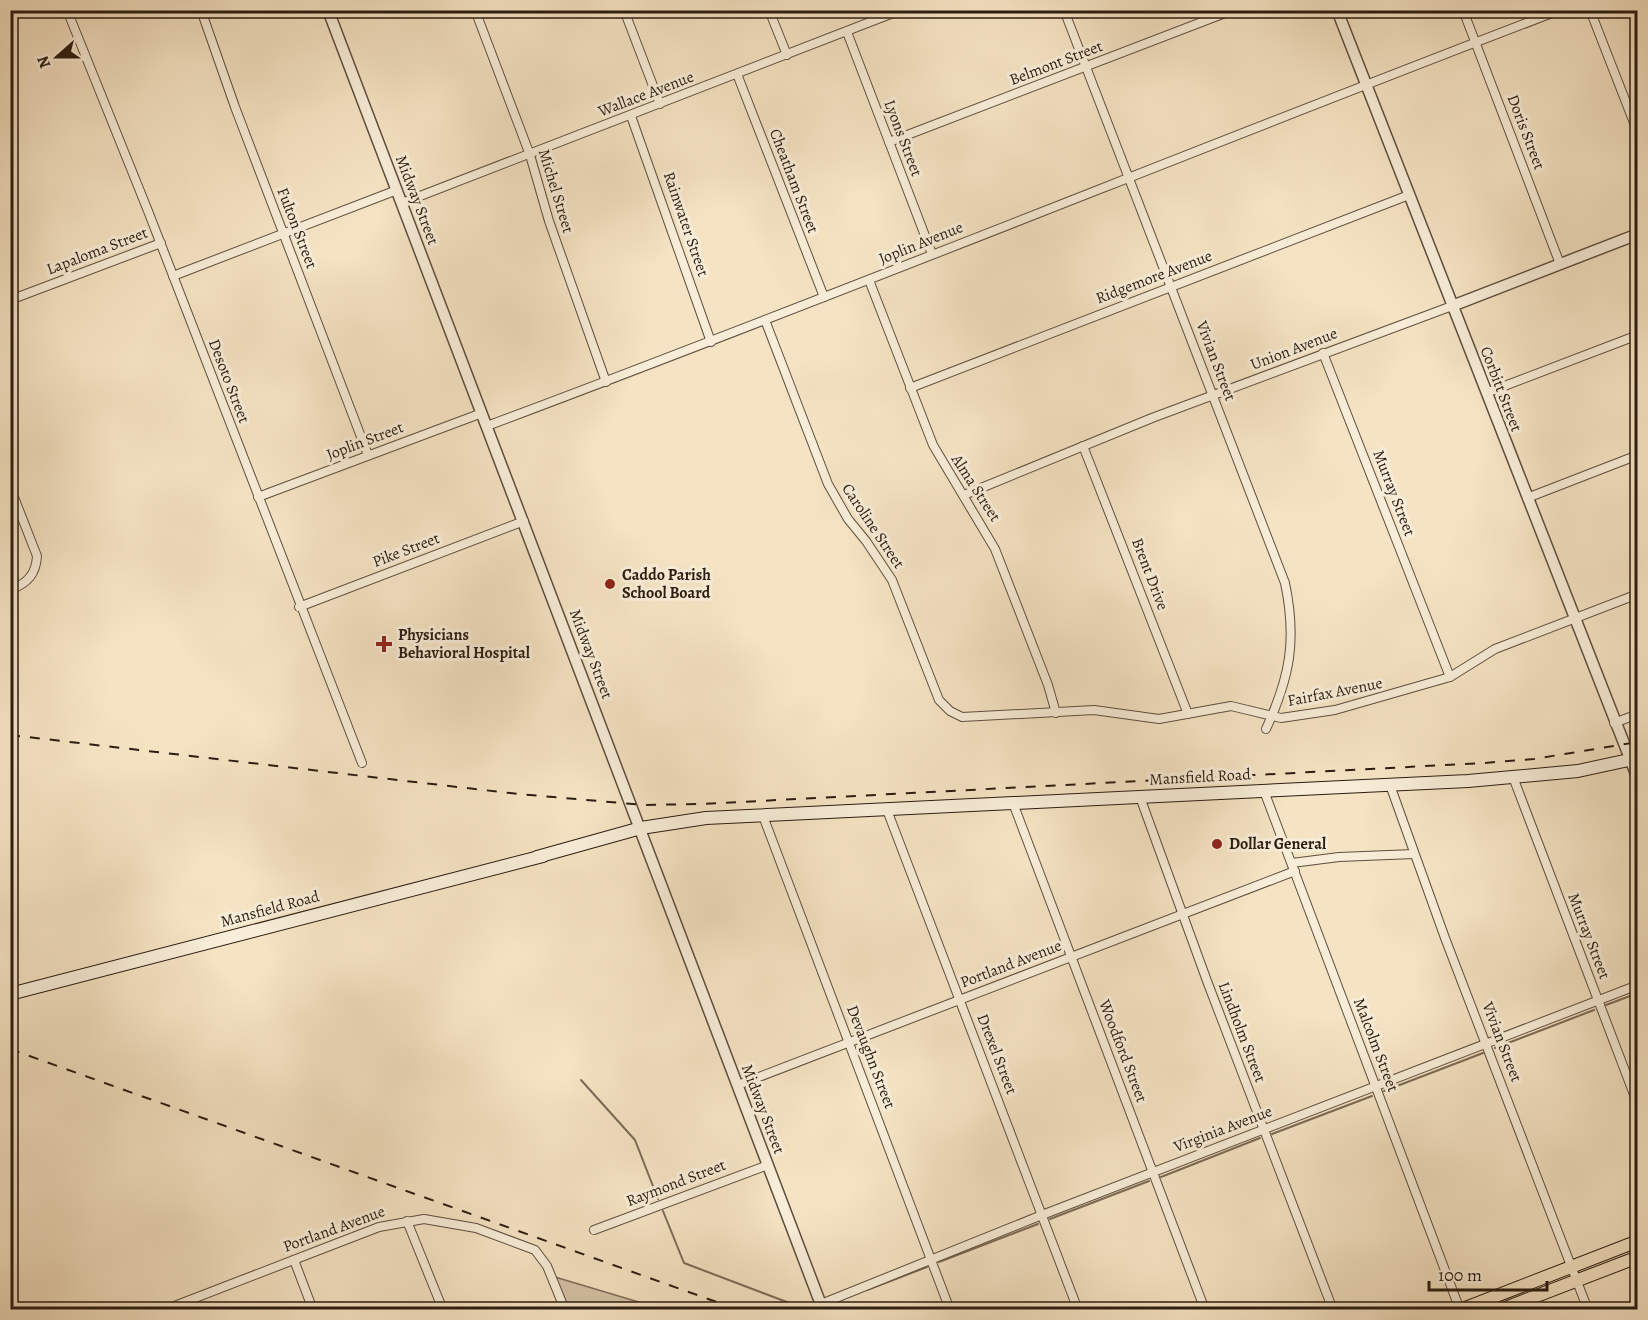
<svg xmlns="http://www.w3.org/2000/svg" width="1648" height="1320" viewBox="0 0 1648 1320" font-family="Alegreya,serif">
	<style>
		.green { fill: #d3c1a5; stroke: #7f6e5b; stroke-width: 1.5 }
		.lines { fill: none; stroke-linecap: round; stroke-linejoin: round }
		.stream { stroke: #7b6b57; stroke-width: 2 }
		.minor-casing { stroke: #5e4e3e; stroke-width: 10 }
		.tertiary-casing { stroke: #5e4e3e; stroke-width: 13 }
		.secondary-casing { stroke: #2b1c11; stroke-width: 14 }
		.primary-casing { stroke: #2b1c11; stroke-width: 14 }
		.minor { stroke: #f8edd8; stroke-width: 8 }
		.tertiary { stroke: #f8edd8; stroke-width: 10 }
		.secondary { stroke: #f8edd8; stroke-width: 12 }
		.primary { stroke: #f5e3c3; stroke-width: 12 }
		.rail { stroke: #2b1c11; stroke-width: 2; stroke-dasharray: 10 10; stroke-linecap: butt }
		.poi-dot { fill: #8f2418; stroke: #f8edd8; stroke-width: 2 }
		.labels { text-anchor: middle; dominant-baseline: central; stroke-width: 6; stroke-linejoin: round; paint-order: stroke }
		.street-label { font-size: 16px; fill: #2b1c11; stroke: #f8edd8 }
		.poi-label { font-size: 16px; font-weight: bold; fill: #2b1c11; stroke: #f8edd8; text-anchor: start }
	</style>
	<rect width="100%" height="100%" fill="#f5e3c3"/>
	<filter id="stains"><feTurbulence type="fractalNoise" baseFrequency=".00333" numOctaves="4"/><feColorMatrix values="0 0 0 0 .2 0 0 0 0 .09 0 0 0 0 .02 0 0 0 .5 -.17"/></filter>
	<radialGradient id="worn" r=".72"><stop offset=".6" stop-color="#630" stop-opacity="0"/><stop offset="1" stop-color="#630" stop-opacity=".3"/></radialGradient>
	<path class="green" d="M 555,1277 L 662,1309 L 568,1309 Z"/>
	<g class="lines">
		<g class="stream">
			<path d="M 1606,1005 L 1638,993"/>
			<path d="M 1495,1048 L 1594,1010"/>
			<path d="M 581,1080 L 635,1140 L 658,1199"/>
			<path d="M 1384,1091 L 1483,1053"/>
			<path d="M 1272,1134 L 1372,1096"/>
			<path d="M 1161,1177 L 1260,1138"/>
			<path d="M 663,1211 L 684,1263 L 808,1310"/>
			<path d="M 1050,1219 L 1149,1181"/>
			<path d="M 939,1262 L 1038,1224"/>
			<path d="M 867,1290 L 927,1267"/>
			<path d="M 812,1310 L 815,1309"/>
		</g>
		<defs>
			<g id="minor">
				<path d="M 67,10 L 148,211 L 362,763"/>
				<path d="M 201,10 L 235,107 L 368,455"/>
				<path d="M 475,10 L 530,155 L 549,221 L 606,382"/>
				<path d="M 624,10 L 660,104"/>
				<path d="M 769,10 L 787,55"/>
				<path d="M 1064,10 L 1285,583 C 1297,640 1290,677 1266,729"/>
				<path d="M 1463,10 L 1560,264"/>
				<path d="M 1590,10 L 1638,133"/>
				<path d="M 847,32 L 932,254"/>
				<path d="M 737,74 L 824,297"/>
				<path d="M 631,116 L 711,342"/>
				<path d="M 889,142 L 1233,10"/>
				<path d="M 402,203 L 901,10"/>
				<path d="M 173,276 L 397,190"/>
				<path d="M 869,280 L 933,445 L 995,549 L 1048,685 L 1056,713"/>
				<path d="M 10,300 L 161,243"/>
				<path d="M 765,320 L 828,484 L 848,519 L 866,541 L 892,580 L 939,700 L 950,711 L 962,717 L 1094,710 L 1159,719 L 1231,706 L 1281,718 L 1335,710 L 1450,677 L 1495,649 L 1638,594"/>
				<path d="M 1323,353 L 1450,677"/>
				<path d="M 910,388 L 1409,195"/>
				<path d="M 1486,393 L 1638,335"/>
				<path d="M 487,426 C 846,292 1201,147 1560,10"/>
				<path d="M 1083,446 L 1188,714"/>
				<path d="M 10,487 L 37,556 C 36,574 28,583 10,590"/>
				<path d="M 964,495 L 1152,418 L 1452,306"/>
				<path d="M 258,497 L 482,413"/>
				<path d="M 1527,498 L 1638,455"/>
				<path d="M 299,607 L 524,521"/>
				<path d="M 1614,723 L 1638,714"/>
				<path d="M 1513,777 L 1638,1105"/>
				<path d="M 1390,785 L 1445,938 L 1588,1310"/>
				<path d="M 1264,791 L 1460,1310"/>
				<path d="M 1140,797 L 1207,981 L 1333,1310"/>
				<path d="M 1013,803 L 1205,1310"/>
				<path d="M 887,810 L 1078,1310"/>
				<path d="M 763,816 L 950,1310"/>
				<path d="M 1292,863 L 1339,857 L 1414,854"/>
				<path d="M 738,1085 L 1295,871"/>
				<path d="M 407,1221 L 443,1310"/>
				<path d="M 594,1230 L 768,1165"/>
				<path d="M 294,1260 L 313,1310"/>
				<path d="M 821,1304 L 1042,1215 L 1638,985"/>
				<path d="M 164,1310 L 379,1227 L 424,1219 L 476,1228 L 535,1250 L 547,1266 L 565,1310"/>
			</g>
			<g id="tertiary">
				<path d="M 328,10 L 823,1310"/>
				<path d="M 1337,10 L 1638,779"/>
				<path d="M 1452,306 L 1638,234"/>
			</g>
			<g id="secondary">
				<path d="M 537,857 L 641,828 L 706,818 L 1468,781 L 1578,771 L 1638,758"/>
				<path d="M 10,994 L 543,856"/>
			</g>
			<g id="primary">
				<path d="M 1460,1310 L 1638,1241"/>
				<path d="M 1500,1310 L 1638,1257"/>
			</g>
		</defs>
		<use href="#minor" class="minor-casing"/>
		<use href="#tertiary" class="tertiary-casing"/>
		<use href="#secondary" class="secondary-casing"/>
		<use href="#primary" class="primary-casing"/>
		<use href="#minor" class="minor"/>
		<use href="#tertiary" class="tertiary"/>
		<use href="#secondary" class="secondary"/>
		<use href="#primary" class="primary"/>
		<g class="rail">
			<path d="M 10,735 L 518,794 L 644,805 L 702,804 L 1484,763 L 1534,759 L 1638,742"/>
			<path d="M 10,1049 L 739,1310"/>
		</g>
	</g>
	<g class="poi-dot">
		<circle cx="610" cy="584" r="6"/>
		<path d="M381 635h6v6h6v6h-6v6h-6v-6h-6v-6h6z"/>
		<circle cx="1217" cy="844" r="6"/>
	</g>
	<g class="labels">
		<g class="street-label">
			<text transform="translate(1056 63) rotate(-21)">Belmont Street</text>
			<text transform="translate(646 94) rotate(-21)">Wallace Avenue</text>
			<text transform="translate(1526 132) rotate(69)">Doris Street</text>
			<text transform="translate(903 138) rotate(69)">Lyons Street</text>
			<text transform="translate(794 181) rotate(69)">Cheatham Street</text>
			<text transform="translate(556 191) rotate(73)">Michel Street</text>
			<text transform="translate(417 200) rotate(69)">Midway Street</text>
			<text transform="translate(686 224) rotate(71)">Rainwater Street</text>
			<text transform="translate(297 228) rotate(69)">Fulton Street</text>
			<text transform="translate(921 243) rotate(-22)">Joplin Avenue</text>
			<text transform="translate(97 251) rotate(-21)">Lapaloma Street</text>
			<text transform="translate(1154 277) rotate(-21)">Ridgemore Avenue</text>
			<text transform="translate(1294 349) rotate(-21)">Union Avenue</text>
			<text transform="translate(1216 361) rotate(69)">Vivian Street</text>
			<text transform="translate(229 381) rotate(69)">Desoto Street</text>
			<text transform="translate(1501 389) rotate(69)">Corbitt Street</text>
			<text transform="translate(365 441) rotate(-21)">Joplin Street</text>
			<text transform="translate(976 488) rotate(57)">Alma Street</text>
			<text transform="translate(1394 493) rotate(69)">Murray Street</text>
			<text transform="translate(873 526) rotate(56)">Caroline Street</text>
			<text transform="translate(406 550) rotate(-21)">Pike Street</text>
			<text transform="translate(1150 574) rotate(69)">Brent Drive</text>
			<text transform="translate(591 654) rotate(69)">Midway Street</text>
			<text transform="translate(1335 692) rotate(-11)">Fairfax Avenue</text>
			<text transform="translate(1200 777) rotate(-3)">Mansfield Road</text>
			<text transform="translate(270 909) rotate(-15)">Mansfield Road</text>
			<text transform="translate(1589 936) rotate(69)">Murray Street</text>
			<text transform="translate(1011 964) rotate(-21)">Portland Avenue</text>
			<text transform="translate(1242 1032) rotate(69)">Lindholm Street</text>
			<text transform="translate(1502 1042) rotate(69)">Vivian Street</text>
			<text transform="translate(1376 1045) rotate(69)">Malcolm Street</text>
			<text transform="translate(1123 1051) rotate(69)">Woodford Street</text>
			<text transform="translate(997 1054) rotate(69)">Drexel Street</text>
			<text transform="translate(871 1057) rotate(69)">Devaughn Street</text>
			<text transform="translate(763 1109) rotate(69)">Midway Street</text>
			<text transform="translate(1223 1129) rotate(-21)">Virginia Avenue</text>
			<text transform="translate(676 1183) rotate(-21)">Raymond Street</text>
			<text transform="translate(334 1229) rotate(-20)">Portland Avenue</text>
		</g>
		<g class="poi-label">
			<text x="622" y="575">Caddo Parish<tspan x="622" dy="18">School Board</tspan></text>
			<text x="398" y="635">Physicians<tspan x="398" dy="18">Behavioral Hospital</tspan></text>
			<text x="1229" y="844">Dollar General</text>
		</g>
	</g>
	<rect width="1648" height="1320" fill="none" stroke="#f5e3c3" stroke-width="36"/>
	<rect x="12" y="12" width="1624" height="1296" fill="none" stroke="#2b1c11" stroke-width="3"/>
	<rect x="18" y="18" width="1612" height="1284" fill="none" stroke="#2b1c11" stroke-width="1.5"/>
	<g transform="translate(57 57) rotate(249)" stroke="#f8edd8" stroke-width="4.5" paint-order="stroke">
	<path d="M0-4.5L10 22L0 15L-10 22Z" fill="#2b1c11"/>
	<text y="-9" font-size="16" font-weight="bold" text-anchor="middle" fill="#2b1c11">N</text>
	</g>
	<path d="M1429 1281v9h118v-9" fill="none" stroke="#2b1c11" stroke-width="3"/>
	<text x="1438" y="1281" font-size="18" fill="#2b1c11" stroke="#f8edd8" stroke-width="4.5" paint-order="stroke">100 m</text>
	<rect width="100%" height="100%" filter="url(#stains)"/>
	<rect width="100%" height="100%" fill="url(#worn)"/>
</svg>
